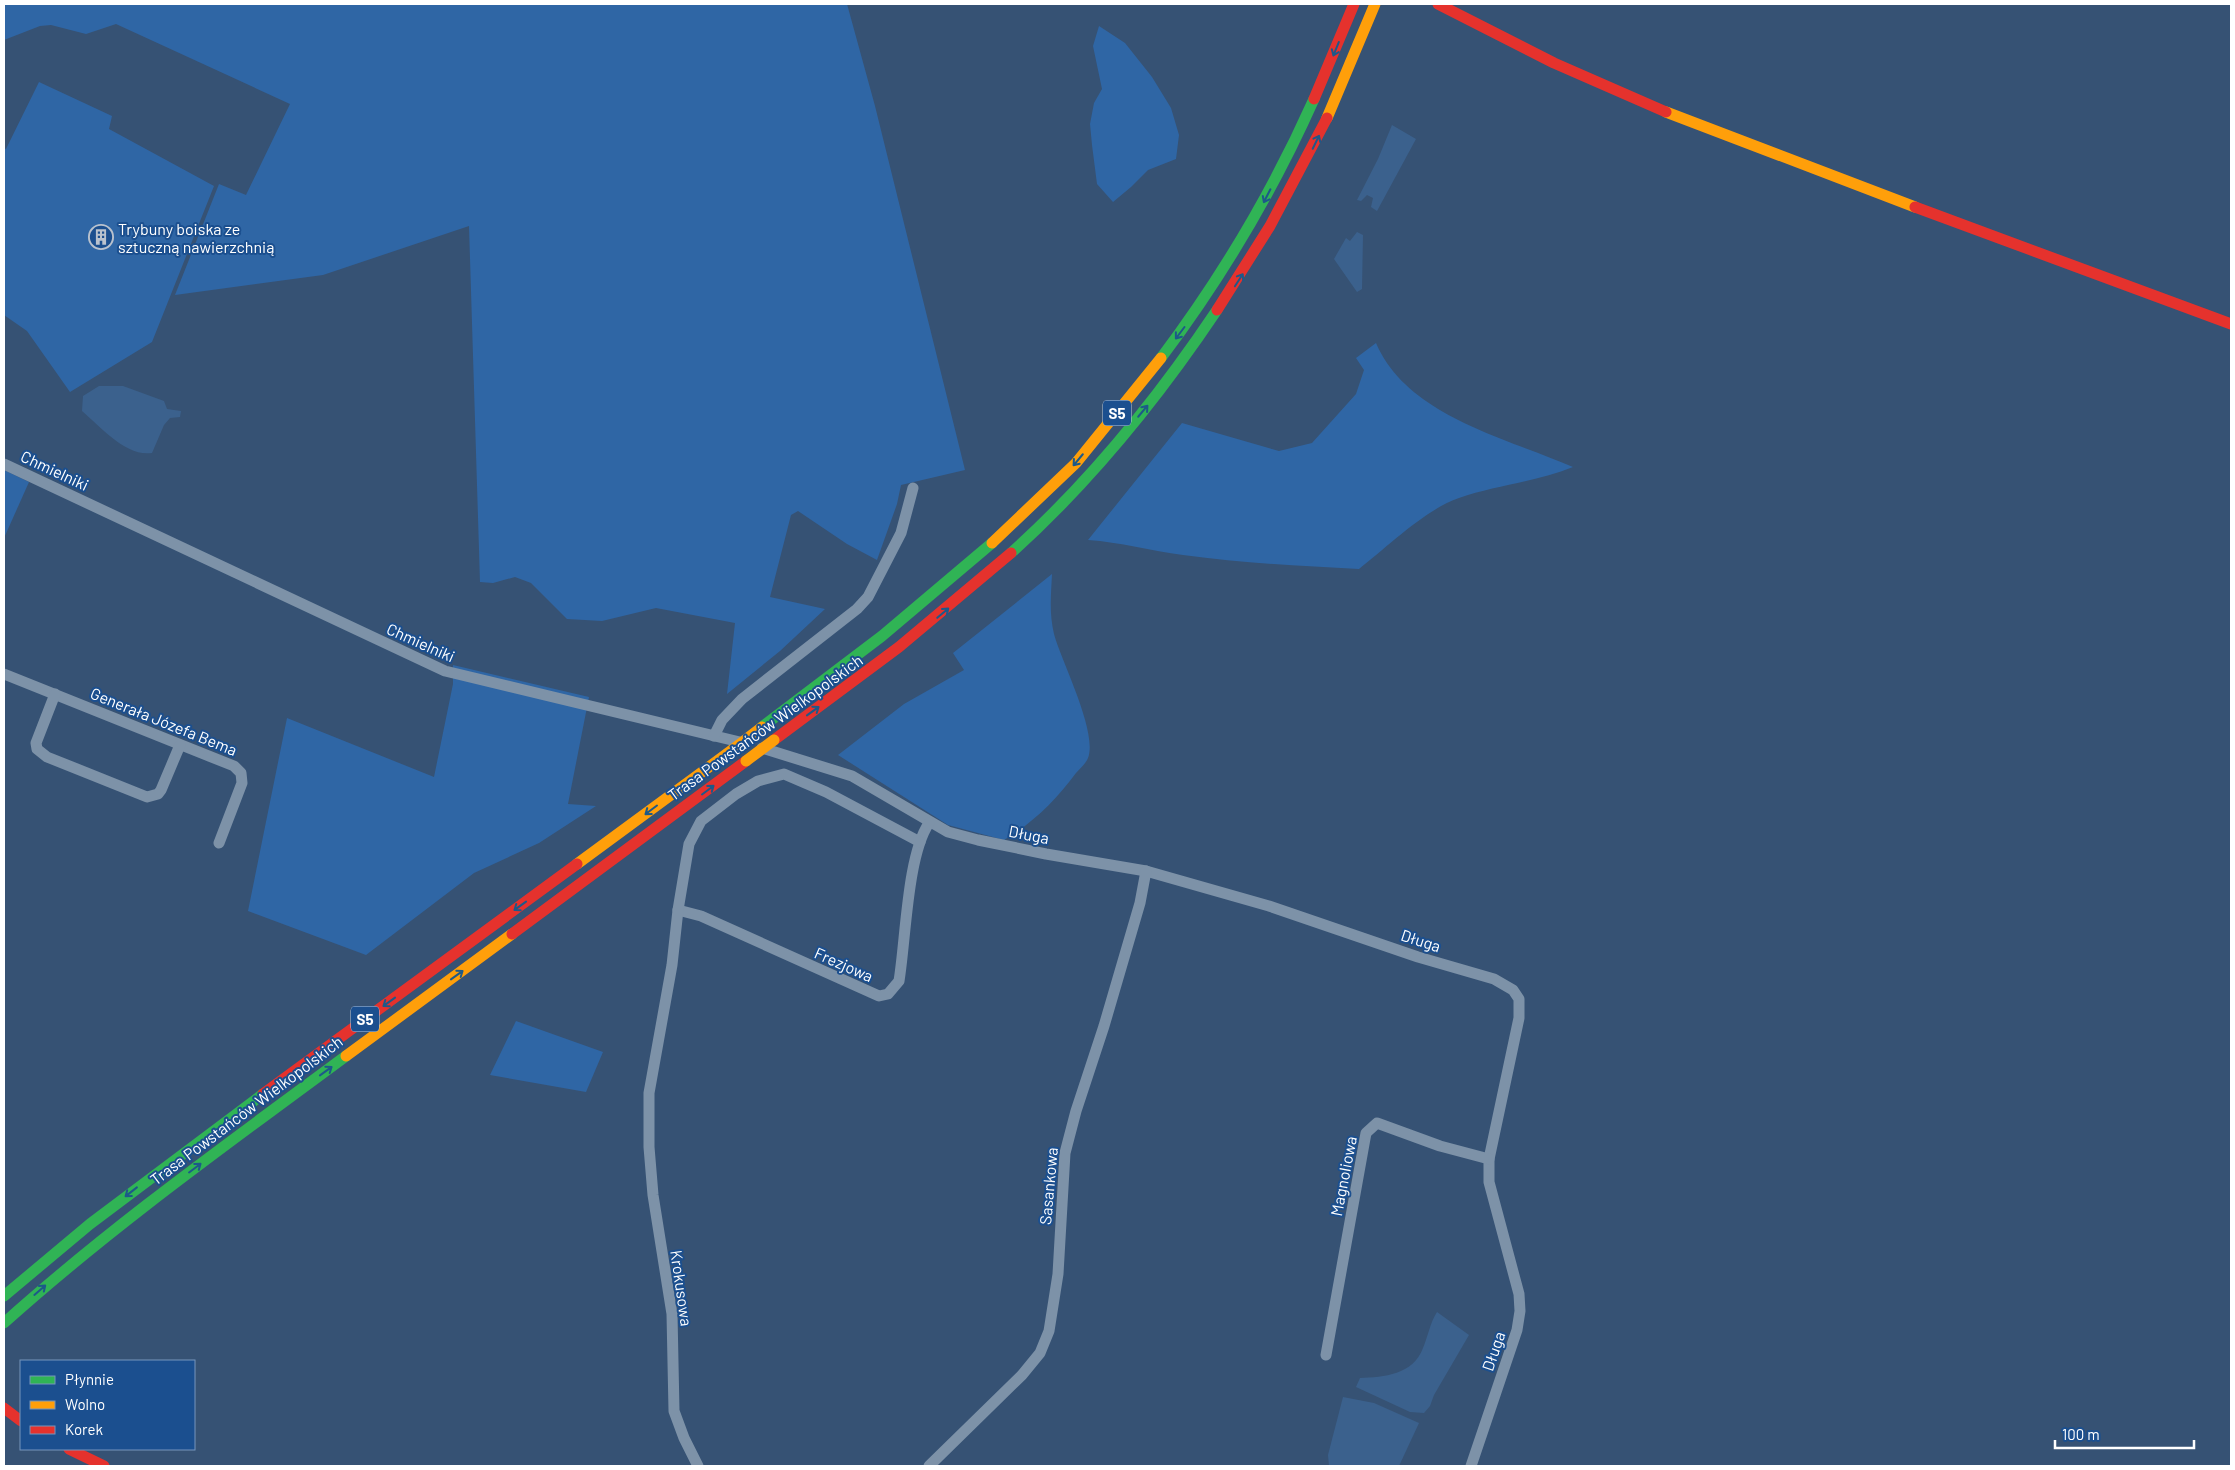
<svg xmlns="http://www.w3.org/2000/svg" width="2235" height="1470" viewBox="0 0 2235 1470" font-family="Barlow,sans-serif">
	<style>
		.green { fill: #2f66a5 }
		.water { fill: #3b618d }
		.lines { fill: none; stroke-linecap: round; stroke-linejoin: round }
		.street { stroke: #7d92a8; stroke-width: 11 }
		.fast { stroke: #30b455; stroke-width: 11 }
		.slow { stroke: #ff9f0a; stroke-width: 11 }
		.jam { stroke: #e5322d; stroke-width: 11 }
		.slow-bridge { stroke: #ff9f0a; stroke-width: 11 }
		.oneway { stroke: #1d5989 }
		.labels { text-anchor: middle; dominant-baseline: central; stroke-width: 4; stroke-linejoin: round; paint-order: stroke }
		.shield { fill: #1b4f8f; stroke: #bbcadd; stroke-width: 1 }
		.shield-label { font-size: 15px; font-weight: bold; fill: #fff }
		.poi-label { font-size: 16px; fill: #fff; stroke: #1b4f8f; text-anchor: start }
		.street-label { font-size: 16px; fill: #fff; stroke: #1b4f8f }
	</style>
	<rect width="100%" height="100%" fill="#365274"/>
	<g class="green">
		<path d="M 4,4 L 847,4 L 875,106 L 965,470 L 901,485 L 897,504 L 877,560 L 847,544 L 798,511 L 791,515 L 770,597 L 825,609 L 780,651 L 727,694 L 735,623 L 656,608 L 602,621 L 567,619 L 531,583 L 515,577 L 493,583 L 480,582 L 469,226 L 323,275 L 175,295 L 219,184 L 246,195 L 290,104 L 116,24 L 86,34 L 51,25 L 40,26 L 4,40 Z"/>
		<path d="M 1099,26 L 1125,43 L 1152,77 L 1171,108 L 1179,135 L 1176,159 L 1148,170 L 1131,187 L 1113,202 L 1097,184 L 1092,145 L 1090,124 L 1094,103 L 1102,89 L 1093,46 Z"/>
		<path d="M 39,82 L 112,116 L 109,129 L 214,186 L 152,342 L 70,392 L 27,331 L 4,315 L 4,148 L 6,149 Z"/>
		<path d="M 1376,343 C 1407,416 1507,438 1573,467 C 1536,482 1496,485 1459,498 C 1426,509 1387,547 1359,569 C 1300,566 1242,563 1183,555 C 1151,551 1120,542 1088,540 L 1182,423 L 1279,451 L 1312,443 L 1356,394 L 1364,370 L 1356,358 Z"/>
		<path d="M 4,470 L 29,482 L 4,538 Z"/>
		<path d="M 1052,574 C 1051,595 1049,613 1054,634 C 1062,663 1098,732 1088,758 C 1086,763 1080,769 1076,773 C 1056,800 1033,823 1004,840 L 948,825 L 838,755 L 904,704 L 964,670 L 953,653 Z"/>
		<path d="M 453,665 L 589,697 L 568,804 L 596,806 L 539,843 L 474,873 L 366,955 L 248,911 L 287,718 L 434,777 L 453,684 Z"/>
		<path d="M 516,1021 L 603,1052 L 586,1092 L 490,1075 Z"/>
	</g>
	<g class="water">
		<path d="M 1392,125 L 1416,139 L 1377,211 L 1371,207 L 1373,198 L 1367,195 L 1361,201 L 1357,200 L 1378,159 Z"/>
		<path d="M 1357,232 L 1363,235 L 1362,289 L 1357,292 L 1334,259 L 1346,238 L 1350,241 Z"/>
		<path d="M 99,386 L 123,386 L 164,401 L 167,409 L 181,411 L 180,417 L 170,418 L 164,425 L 152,453 C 126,457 101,427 82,411 L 83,396 Z"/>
		<path d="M 1437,1312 L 1469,1335 L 1434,1395 L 1430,1406 L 1424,1413 L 1410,1412 L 1356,1387 L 1360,1378 C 1384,1377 1413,1375 1423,1348 C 1428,1336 1430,1323 1437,1312 Z"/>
		<path d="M 1343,1397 L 1374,1403 L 1419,1423 L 1399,1466 L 1329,1466 L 1328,1455 Z"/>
	</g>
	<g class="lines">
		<g class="street">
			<path d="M 4,464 L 445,671 L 744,743"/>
			<path d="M 4,674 L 234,766 L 241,773 L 242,783 L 219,843"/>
			<path d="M 55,694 L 36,743 L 37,749 L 47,757 L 147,797 L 158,794 L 161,790 L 180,745"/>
			<path d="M 714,736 L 722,720 L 742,699 L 857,609 L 868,597 L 901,533 L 913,488"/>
			<path d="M 762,748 L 852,776 L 948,832 L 978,840 L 1046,854 L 1146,871 L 1269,906 L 1418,957 L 1494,979 L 1513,990 L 1519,999 L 1519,1018 L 1489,1159 L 1489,1182 L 1519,1294 L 1520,1311 L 1517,1330 L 1471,1466"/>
			<path d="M 678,910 L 701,916 L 879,996 L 888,994 L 899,981 C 906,938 907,856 929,823"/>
			<path d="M 1326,1355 L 1366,1133 L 1377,1123 L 1440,1146 L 1489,1159"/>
			<path d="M 698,1466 L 684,1438 L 674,1411 L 672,1314 L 653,1195 L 649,1147 L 649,1093 L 672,965 L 678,910 L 689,844 L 701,821 L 736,794 L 758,781 L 784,774 L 826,792 L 920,842"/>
			<path d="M 929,1466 L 1022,1375 L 1040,1353 L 1049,1331 L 1058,1274 L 1065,1153 L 1076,1111 L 1104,1026 L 1140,903 L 1146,871"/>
		</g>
		<g class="fast">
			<path d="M 1161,358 C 1222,277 1273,191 1314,99"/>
			<path d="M 1011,553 C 1089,483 1158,398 1217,310"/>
			<path d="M 762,727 L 882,636 L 992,543"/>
			<path d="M 4,1296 L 90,1224 L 263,1094"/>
			<path d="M 4,1323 C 112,1226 230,1142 346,1056"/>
		</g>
		<g class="slow">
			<path d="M 1666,112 L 1915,207"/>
			<path d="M 1327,118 L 1375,4"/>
			<path d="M 992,543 L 1076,463 L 1161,358"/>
			<path d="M 577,864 L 732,750"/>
			<path d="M 346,1056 L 512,934"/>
		</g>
		<g class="jam">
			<path d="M 1438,4 L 1554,63 L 1666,112"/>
			<path d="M 1314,99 L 1354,4"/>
			<path d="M 1915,207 L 2231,324"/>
			<path d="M 1217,310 L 1270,226 L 1327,118"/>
			<path d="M 774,740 L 899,647 L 1011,553"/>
			<path d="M 512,934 L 746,761"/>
			<path d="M 263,1094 L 577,864"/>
			<path d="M 4,1408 L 21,1421"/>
			<path d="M 69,1449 L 104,1466"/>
		</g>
		<g class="slow-bridge">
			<path d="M 732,750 L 762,727"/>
			<path d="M 746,761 L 774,740"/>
		</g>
	</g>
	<defs><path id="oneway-shaft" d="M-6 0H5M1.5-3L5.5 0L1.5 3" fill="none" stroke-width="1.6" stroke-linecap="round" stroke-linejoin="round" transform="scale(1.25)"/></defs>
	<g class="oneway">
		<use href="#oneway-shaft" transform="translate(1336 49) rotate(112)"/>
		<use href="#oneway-shaft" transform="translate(1316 142) rotate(-64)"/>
		<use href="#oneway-shaft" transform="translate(1267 196) rotate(117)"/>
		<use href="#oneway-shaft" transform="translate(1239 280) rotate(-57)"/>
		<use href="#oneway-shaft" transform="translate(1180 333) rotate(127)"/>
		<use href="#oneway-shaft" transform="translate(1143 411) rotate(-50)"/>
		<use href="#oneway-shaft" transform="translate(1078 460) rotate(130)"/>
		<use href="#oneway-shaft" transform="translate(943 613) rotate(-40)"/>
		<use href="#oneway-shaft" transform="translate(813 711) rotate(-36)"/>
		<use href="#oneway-shaft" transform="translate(708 790) rotate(-37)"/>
		<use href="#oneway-shaft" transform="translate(651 810) rotate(143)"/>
		<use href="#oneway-shaft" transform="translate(520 906) rotate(144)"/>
		<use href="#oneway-shaft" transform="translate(457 975) rotate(-36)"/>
		<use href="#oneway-shaft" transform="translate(389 1002) rotate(144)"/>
		<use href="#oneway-shaft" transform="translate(326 1071) rotate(-36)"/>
		<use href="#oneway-shaft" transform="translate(195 1168) rotate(-37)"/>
		<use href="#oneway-shaft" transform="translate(131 1192) rotate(142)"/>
		<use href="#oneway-shaft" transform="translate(40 1290) rotate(-41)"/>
	</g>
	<defs>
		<symbol id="building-ring" viewBox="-11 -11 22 22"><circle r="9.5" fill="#1b4f8f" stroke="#b9c2ce" stroke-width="1.5"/><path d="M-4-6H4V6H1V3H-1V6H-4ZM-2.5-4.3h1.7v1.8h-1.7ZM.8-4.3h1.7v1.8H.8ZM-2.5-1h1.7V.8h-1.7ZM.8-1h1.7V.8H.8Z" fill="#b9c2ce"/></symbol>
	</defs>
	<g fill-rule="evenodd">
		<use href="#building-ring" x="87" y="223" width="28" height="28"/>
	</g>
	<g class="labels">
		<g class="shield">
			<rect x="1103" y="400.5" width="28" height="25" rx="4"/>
			<rect x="351" y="1006.5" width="28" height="25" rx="4"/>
		</g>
		<g class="shield-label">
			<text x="1117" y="413">S5</text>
			<text x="365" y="1019">S5</text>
		</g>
		<g class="poi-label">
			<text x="118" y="228">Trybuny boiska ze<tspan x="118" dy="18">sztuczną nawierzchnią</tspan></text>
		</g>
		<g class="street-label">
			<text transform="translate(55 470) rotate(25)">Chmielniki</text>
			<text transform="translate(421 642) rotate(24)">Chmielniki</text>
			<text transform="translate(164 721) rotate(22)">Generała Józefa Bema</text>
			<text transform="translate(765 727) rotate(-36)">Trasa Powstańców Wielkopolskich</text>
			<text transform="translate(1029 834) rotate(11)">Długa</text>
			<text transform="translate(1421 940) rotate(18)">Długa</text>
			<text transform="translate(844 964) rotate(24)">Frezjowa</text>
			<text transform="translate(246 1110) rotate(-37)">Trasa Powstańców Wielkopolskich</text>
			<text transform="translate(1343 1176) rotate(-79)">Magnoliowa</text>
			<text transform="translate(1048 1186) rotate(-85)">Sasankowa</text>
			<text transform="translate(682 1288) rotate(82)">Krokusowa</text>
			<text transform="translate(1493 1351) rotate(-71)">Długa</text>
		</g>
	</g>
	<rect width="2235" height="1470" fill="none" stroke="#ffffff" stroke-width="10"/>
	<rect x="20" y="1360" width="175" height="90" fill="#1b4f8f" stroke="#7695bc"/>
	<rect x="30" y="1376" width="25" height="8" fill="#30b455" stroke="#7695bc"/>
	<text x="65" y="1385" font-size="15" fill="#ffffff">Płynnie</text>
	<rect x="30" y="1401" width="25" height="8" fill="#ff9f0a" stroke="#7695bc"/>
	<text x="65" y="1410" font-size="15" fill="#ffffff">Wolno</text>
	<rect x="30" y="1426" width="25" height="8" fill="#e5322d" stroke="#7695bc"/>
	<text x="65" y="1435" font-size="15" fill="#ffffff">Korek</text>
	<path d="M2055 1440v8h139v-8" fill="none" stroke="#ffffff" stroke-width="2.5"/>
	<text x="2062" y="1440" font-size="15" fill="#ffffff" stroke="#1b4f8f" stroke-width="4" paint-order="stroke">100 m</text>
</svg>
